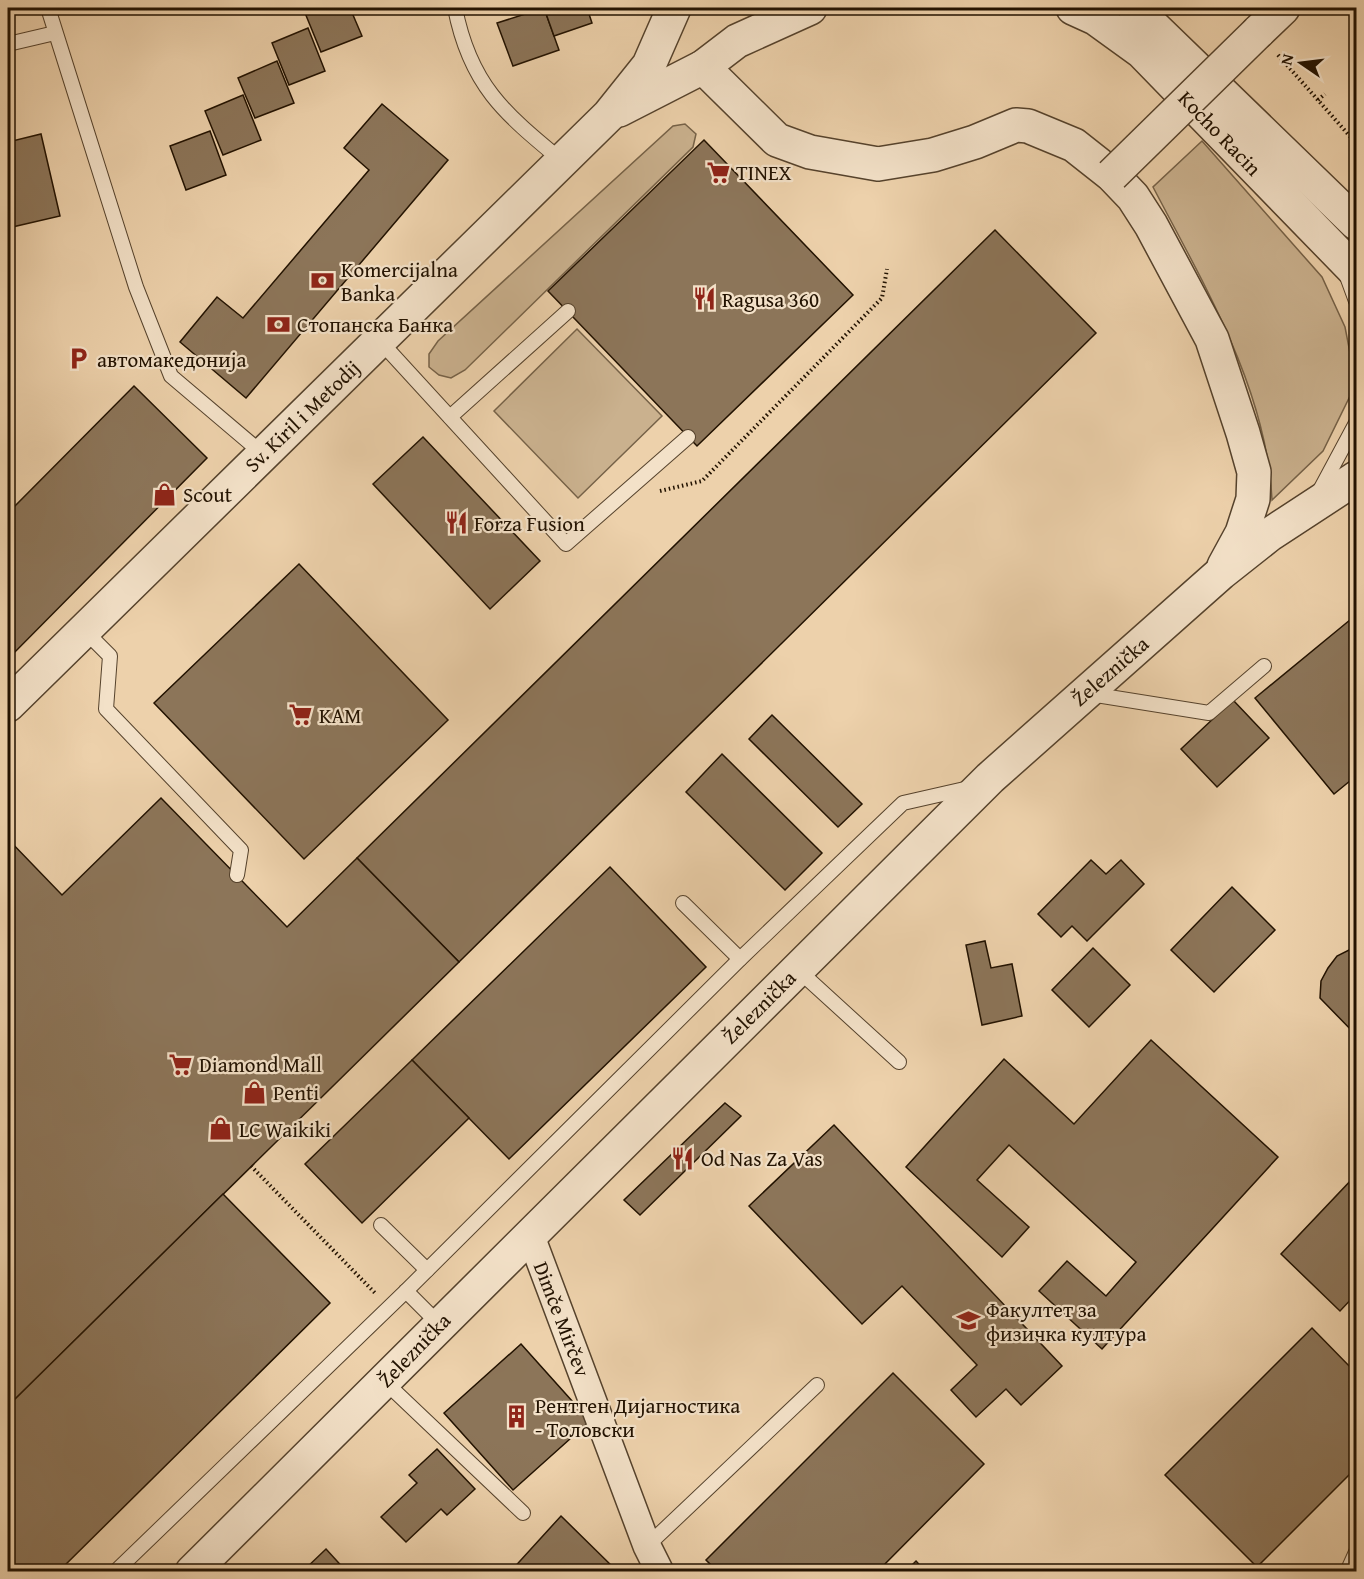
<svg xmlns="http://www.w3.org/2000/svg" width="1364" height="1579" viewBox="0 0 1364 1579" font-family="'Gentium Book Plus',serif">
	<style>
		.green { fill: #cab18e; stroke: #766248; stroke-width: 1.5 }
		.building { fill: #8c7559; stroke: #221201; stroke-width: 1.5 }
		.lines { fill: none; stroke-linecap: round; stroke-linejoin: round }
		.service-casing { stroke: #55422c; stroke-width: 16 }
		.minor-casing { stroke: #55422c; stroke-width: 30 }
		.tertiary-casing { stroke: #55422c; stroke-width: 36 }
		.path { stroke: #221201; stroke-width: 4; stroke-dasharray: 1.5 3; stroke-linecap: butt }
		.service { stroke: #f3e1c8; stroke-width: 14 }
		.minor { stroke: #f3e1c8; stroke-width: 27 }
		.tertiary { stroke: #f3e1c8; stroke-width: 33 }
		.tertiary-bridge-casing { stroke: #55422c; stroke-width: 36; stroke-linecap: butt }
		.tertiary-bridge { stroke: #f3e1c8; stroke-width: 33 }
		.labels { text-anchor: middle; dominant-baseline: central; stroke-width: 4.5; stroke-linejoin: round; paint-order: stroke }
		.street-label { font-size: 21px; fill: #221201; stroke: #f3e1c8 }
		.poi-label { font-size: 21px; fill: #221201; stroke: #f3e1c8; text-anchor: start }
	</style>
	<rect width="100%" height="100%" fill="#edd1ab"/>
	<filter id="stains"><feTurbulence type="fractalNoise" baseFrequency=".00333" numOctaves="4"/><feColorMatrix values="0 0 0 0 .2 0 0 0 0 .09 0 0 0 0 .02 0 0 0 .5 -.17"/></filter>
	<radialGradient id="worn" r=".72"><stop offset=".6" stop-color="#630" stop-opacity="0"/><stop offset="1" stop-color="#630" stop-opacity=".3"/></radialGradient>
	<g class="green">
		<path d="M 685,124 L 696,134 L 693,147 L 465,370 L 451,378 L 439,375 L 429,367 L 429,354 L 438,341 L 673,126 Z"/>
		<path d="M 1202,141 L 1322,277 L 1345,327 L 1352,363 L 1351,394 L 1323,451 L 1272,500 C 1267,389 1203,283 1153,187 Z"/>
		<path d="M 577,329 L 662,416 L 578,498 L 494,411 Z"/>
	</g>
	<g class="building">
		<path d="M 303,8 L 350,8 L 362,36 L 321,52 Z"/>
		<path d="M 351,8 L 369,8 L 354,14 Z"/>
		<path d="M 544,8 L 559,50 L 513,66 L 497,23 Z"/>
		<path d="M 544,8 L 587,8 L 592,23 L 554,36 Z"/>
		<path d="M 308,28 L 325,71 L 289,85 L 272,43 Z"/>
		<path d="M 277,61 L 294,103 L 255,118 L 238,78 Z"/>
		<path d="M 243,95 L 261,140 L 223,155 L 205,111 Z"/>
		<path d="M 382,104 L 448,160 L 246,398 L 180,342 L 217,297 L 243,318 L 369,170 L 344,148 Z"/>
		<path d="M 210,131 L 226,175 L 186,190 L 170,146 Z"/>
		<path d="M 41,134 L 60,216 L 8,228 L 8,142 Z"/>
		<path d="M 704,140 L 853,295 L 697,446 L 548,291 Z"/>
		<path d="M 995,230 L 1096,333 L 459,962 L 357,858 Z"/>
		<path d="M 134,386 L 207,458 L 8,659 L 8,513 Z"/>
		<path d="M 423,437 L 540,561 L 490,609 L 373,484 Z"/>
		<path d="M 299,564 L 448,720 L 304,859 L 154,703 Z"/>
		<path d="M 1356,615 L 1356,776 L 1334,794 L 1255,698 Z"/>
		<path d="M 1233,700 L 1269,738 L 1217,787 L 1181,749 Z"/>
		<path d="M 772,715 L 862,804 L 838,827 L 749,739 Z"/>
		<path d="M 722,754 L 822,853 L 785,890 L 686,792 Z"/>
		<path d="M 161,798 L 287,927 L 357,858 L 459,962 L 8,1406 L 8,839 L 62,895 Z"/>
		<path d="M 1091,860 L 1106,874 L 1121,860 L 1144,884 L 1087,941 L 1072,926 L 1061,937 L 1038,914 Z"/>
		<path d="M 610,867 L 706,967 L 509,1159 L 412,1060 Z"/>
		<path d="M 1232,887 L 1275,930 L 1214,992 L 1171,950 Z"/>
		<path d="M 985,941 L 991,968 L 1012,964 L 1022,1016 L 982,1025 L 966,945 Z"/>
		<path d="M 1093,948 L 1130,985 L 1089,1027 L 1052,990 Z"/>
		<path d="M 1351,949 L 1356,949 L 1356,1035 L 1320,998 L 1321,981 L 1328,968 L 1337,956 Z"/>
		<path d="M 1151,1040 L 1278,1157 L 1102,1349 L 1039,1291 L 1067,1261 L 1106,1296 L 1136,1262 L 1009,1145 L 977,1180 L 1029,1227 L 1002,1257 L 906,1167 L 1004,1059 L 1074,1124 Z"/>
		<path d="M 412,1060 L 469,1118 L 362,1223 L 305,1164 Z"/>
		<path d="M 725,1103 L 741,1116 L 640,1215 L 624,1200 Z"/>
		<path d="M 834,1125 L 1062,1366 L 1021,1405 L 1006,1389 L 976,1417 L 951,1390 L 977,1365 L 902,1286 L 862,1324 L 749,1206 Z"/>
		<path d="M 1356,1175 L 1356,1294 L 1340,1311 L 1281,1254 Z"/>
		<path d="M 223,1194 L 330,1303 L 58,1572 L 8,1572 L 8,1406 Z"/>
		<path d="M 1312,1328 L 1356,1373 L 1356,1468 L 1257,1567 L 1165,1475 Z"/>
		<path d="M 521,1344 L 590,1421 L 513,1490 L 444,1413 Z"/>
		<path d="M 893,1373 L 984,1464 L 877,1572 L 718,1572 L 706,1560 Z"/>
		<path d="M 437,1449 L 475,1489 L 447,1515 L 441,1509 L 406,1542 L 381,1517 L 417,1483 L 409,1475 Z"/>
		<path d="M 561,1516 L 618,1572 L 510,1572 Z"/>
		<path d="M 326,1549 L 347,1572 L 302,1572 Z"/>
		<path d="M 916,1561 L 926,1572 L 905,1572 Z"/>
	</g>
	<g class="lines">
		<defs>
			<g id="service">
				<path d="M 48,8 L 136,287 L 171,376 L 263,454"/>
				<path d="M 455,8 C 470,85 504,113 562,161"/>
				<path d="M 8,44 L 55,33"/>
				<path d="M 1345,271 L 1356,301"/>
				<path d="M 380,341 L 566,544 L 688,437"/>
				<path d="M 450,417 L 568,311"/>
				<path d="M 1319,492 L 1356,423"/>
				<path d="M 84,630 L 110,656 L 106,709 L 241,850 L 237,875"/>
				<path d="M 1090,694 L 1209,713 L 1264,666"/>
				<path d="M 683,903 L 740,959"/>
				<path d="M 797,969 L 899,1062"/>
				<path d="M 381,1225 L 427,1270"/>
				<path d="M 406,1291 L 439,1324"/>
				<path d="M 384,1381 L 523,1513"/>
				<path d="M 647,1546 L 817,1385"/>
				<path d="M 115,1572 L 406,1291 L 740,959 L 903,803 L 969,788"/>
				<path d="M 1347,1572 L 1356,1552"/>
			</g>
			<path id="minor" d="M 530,1234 L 647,1546 L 660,1572"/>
			<g id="tertiary">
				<path d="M 1073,8 L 1095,18 L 1142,52 L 1356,272"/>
				<path d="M 1134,8 L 1356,223"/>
				<path d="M 1258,32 L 1283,8"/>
				<path d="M 703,67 L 777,140 L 810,152 L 878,164 L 933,155 L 975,142 L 1016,125 L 1028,126 L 1074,145 L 1112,175 L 1133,197 L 1151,225 L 1212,339 L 1243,433 L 1254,472 L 1253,499 L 1242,533 L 1224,566"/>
				<path d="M 619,110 L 703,67 L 737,41 L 810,8"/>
				<path d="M 8,705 L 609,115 L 649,65 L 674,8"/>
				<path d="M 192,1572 L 990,778 L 1221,573 L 1269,535 L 1356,478"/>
			</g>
		</defs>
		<use href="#service" class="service-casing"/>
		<use href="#minor" class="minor-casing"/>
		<use href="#tertiary" class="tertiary-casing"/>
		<g class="path">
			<path d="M 1278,55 L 1356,143"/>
			<path d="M 1318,100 L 1325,94"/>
			<path d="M 660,491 L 702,481 L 882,298 L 887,269"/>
			<path d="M 251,1166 L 376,1294"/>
		</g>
		<use href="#service" class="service"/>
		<use href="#minor" class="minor"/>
		<use href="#tertiary" class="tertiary"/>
		<defs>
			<path id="tertiary-bridge" d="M 1112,175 L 1258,32"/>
		</defs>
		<use href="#tertiary-bridge" class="tertiary-bridge-casing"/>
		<use href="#tertiary-bridge" class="tertiary-bridge"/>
	</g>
	<defs>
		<symbol id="supermarket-bare" viewBox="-9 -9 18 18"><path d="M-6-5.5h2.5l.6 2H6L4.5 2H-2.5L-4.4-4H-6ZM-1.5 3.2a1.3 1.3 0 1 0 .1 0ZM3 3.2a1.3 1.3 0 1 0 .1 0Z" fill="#8f2418" stroke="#f3e1c8" stroke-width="2.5" paint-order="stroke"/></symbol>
		<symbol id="bank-bare" viewBox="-9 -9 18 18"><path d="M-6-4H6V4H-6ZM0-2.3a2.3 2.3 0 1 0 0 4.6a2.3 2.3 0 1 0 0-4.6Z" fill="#8f2418" stroke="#f3e1c8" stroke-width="2.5" paint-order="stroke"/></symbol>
		<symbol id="restaurant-bare" viewBox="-9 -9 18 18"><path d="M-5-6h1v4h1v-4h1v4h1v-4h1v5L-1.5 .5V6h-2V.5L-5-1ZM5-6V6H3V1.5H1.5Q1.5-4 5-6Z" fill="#8f2418" stroke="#f3e1c8" stroke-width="2.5" paint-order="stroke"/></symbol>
		<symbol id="parking-bare" viewBox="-9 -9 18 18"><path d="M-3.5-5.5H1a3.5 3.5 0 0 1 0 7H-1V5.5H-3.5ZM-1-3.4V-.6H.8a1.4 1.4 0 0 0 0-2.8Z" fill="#8f2418" stroke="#f3e1c8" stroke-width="2.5" paint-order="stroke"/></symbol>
		<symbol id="shop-bare" viewBox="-9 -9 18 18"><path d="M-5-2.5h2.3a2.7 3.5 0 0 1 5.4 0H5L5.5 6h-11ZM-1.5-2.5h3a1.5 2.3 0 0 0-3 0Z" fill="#8f2418" stroke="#f3e1c8" stroke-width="2.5" paint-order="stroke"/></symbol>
		<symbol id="university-bare" viewBox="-9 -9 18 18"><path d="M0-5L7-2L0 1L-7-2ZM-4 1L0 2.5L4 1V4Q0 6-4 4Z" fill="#8f2418" stroke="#f3e1c8" stroke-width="2.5" paint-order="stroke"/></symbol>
		<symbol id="building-bare" viewBox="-9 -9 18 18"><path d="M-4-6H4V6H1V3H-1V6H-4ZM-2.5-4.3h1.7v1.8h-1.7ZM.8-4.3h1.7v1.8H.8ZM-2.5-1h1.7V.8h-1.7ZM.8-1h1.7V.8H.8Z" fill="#8f2418" stroke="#f3e1c8" stroke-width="2.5" paint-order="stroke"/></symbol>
	</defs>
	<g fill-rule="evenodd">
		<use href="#supermarket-bare" x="702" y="156" width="33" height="33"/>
		<use href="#bank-bare" x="306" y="264" width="33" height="33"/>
		<use href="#restaurant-bare" x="688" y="282" width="33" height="33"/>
		<use href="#bank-bare" x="262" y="308" width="33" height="33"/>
		<use href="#parking-bare" x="62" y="342" width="33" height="33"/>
		<use href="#shop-bare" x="148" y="478" width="33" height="33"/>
		<use href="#restaurant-bare" x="440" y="506" width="33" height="33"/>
		<use href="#supermarket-bare" x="284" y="698" width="33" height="33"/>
		<use href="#supermarket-bare" x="164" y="1048" width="33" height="33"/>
		<use href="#shop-bare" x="238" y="1076" width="33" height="33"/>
		<use href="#shop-bare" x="204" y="1112" width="33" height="33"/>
		<use href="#restaurant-bare" x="666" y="1142" width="33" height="33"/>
		<use href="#university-bare" x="952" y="1304" width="33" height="33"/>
		<use href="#building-bare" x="500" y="1400" width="33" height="33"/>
	</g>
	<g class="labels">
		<g class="street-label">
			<text transform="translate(1220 133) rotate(46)">Kocho Racin</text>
			<text transform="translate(302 416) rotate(-44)">Sv. Kiril i Metodij</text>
			<text transform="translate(1110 671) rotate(-41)">Železnička</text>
			<text transform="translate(759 1007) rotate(-45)">Železnička</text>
			<text transform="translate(562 1319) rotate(69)">Dimče Mirčev</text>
			<text transform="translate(414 1350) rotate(-46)">Železnička</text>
		</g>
		<g class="poi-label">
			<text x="736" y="172">TINEX</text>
			<text x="341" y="269">Komercijalna<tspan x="341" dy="24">Banka</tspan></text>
			<text x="722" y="299">Ragusa 360</text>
			<text x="297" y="324">Стопанска Банка</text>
			<text x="97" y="359">автомакедонија</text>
			<text x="183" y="494">Scout</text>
			<text x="474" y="523">Forza Fusion</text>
			<text x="319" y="715">KAM</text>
			<text x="199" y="1064">Diamond Mall</text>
			<text x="273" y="1092">Penti</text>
			<text x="239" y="1129">LC Waikiki</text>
			<text x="701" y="1158">Od Nas Za Vas</text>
			<text x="986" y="1309">Факултет за<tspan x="986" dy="24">физичка култура</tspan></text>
			<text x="535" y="1405">Рентген Дијагностика<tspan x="535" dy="24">- Толовски</tspan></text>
		</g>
	</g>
	<rect width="1364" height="1579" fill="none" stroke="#edd1ab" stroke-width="30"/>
	<rect x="9" y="9" width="1346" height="1561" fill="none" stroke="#221201" stroke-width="3"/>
	<rect x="15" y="15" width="1334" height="1549" fill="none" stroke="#221201" stroke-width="1.5"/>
	<g transform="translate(1301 63) rotate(284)" stroke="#f3e1c8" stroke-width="4.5" paint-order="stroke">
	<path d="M0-4.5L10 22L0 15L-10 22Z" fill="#221201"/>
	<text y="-9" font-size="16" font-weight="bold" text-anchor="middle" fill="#221201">N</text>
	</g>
	<rect width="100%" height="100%" filter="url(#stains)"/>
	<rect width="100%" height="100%" fill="url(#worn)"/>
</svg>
